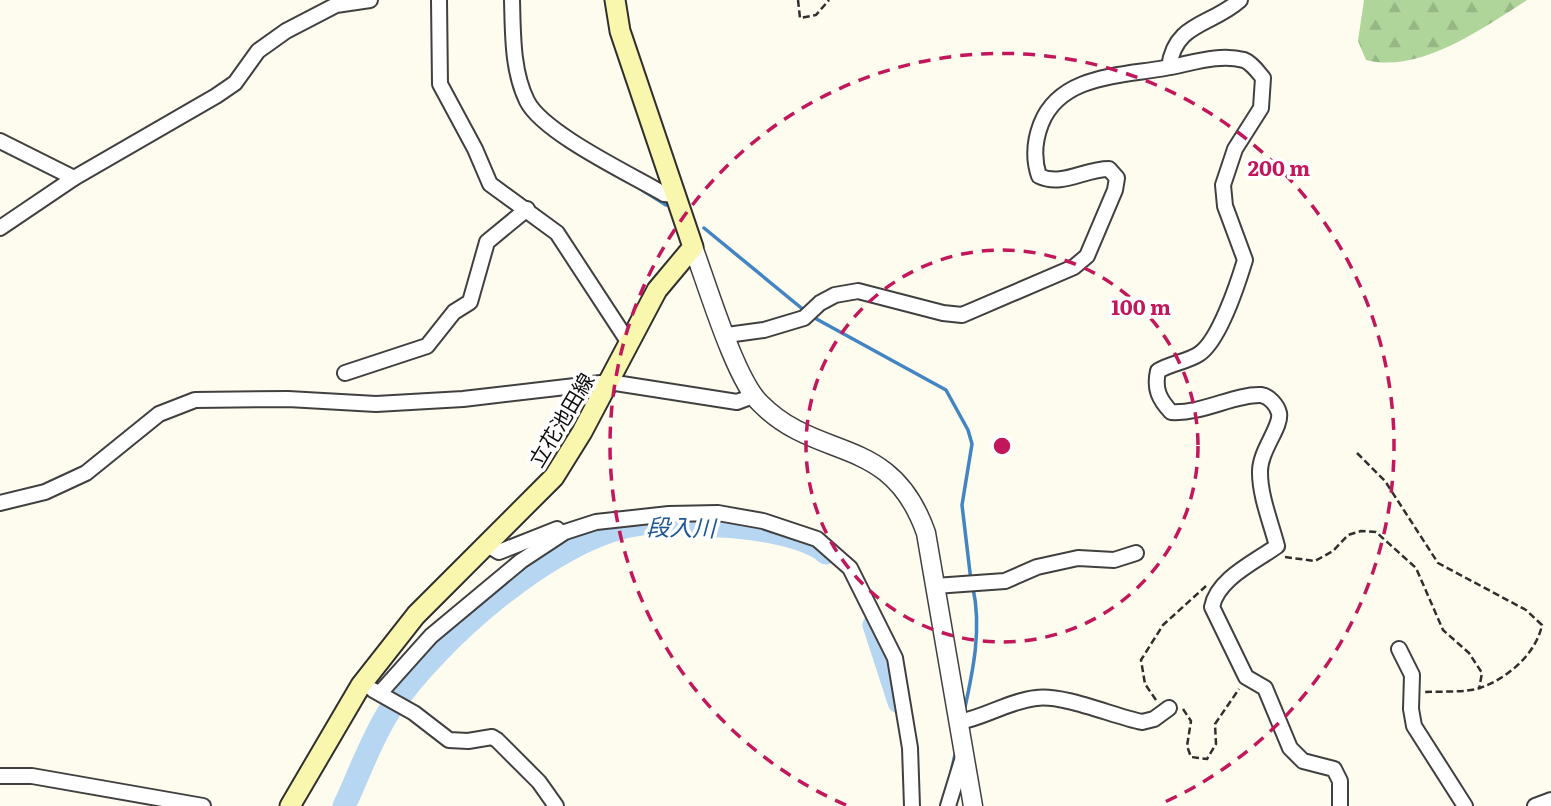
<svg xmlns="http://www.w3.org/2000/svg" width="1551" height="806" viewBox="0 0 1551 806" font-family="Literata,'Noto Sans JP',serif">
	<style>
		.forest { fill: url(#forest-firs) }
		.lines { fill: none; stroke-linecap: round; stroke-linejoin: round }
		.stream { stroke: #4385c3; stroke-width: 3.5 }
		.river { stroke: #b6d6f1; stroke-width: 23 }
		.minor-casing { stroke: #404040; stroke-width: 18 }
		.tertiary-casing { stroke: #404040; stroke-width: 21 }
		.secondary-casing { stroke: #2f2f2f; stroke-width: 23 }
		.path { stroke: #2f2f2f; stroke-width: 2.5; stroke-dasharray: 7 3.5; stroke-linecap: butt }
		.minor { stroke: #fff; stroke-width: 14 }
		.tertiary { stroke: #fff; stroke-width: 18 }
		.secondary { stroke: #f9f7ae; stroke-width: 19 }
		.ring { fill: none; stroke: #c2185b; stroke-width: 3.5; stroke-dasharray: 12 9 }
		.labels { text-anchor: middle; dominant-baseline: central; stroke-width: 7; stroke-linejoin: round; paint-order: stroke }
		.street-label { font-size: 21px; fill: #0d0d0d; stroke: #fff }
		.water-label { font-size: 23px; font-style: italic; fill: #205895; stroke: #fff }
		.centre { fill: #c2185b; stroke: #fff; stroke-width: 3.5 }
		.ring-label { font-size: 21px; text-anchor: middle; font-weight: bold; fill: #c2185b; stroke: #fff; stroke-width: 7; stroke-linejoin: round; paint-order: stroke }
	</style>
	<defs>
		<pattern id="forest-firs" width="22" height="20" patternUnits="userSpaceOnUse" patternTransform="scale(1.75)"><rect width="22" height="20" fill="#b0d59b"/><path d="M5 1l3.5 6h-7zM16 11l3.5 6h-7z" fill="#96b684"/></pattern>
	</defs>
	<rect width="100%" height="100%" fill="#fefcee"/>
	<path class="forest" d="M 1364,0 L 1527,0 C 1483,28 1419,74 1366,60 L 1358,41 Z"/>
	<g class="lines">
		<g class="stream">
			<path d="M 642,190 L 666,205"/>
			<path d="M 704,228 L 805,311"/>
			<path d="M 811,316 L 946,390 L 968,430 L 972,444 L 962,505 L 971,581"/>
			<path d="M 964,712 C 973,671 982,629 973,588"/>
			<path d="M 950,777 L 956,750"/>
		</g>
		<g class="river">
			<path d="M 874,625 L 899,702"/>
			<path d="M 344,806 C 359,775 371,739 390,710 C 436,642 552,538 636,525 C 663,520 693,524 720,526 C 748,527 806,535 826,553"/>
		</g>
		<defs>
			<g id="minor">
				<path d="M 439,0 L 440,84 L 475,149 L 490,184 L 557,233 L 629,343"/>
				<path d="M 512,0 C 513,33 512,71 527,101 C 543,133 630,174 664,194 L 676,195"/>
				<path d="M 1169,67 C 1175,22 1211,26 1240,0"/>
				<path d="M 0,141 L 74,178"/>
				<path d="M 0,228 L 74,178 L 216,96 L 235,83 L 258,51 L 286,31 L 336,5 L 370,0"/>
				<path d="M 727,335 L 764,330 L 804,318 L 820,303 L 835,295 L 858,291 L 943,313 L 962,315 L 1074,267 L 1087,256 L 1115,190 L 1117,178 L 1109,169 C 1084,169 1062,187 1039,176 C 1033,158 1034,142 1041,124 C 1060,75 1120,76 1165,68 C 1190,64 1218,53 1244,60 C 1252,63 1258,72 1263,78 L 1261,108 L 1235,149 L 1223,185 L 1225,206 L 1245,260 C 1238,283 1219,341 1199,354 C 1187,362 1171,363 1158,371 C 1154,389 1159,399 1171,412 C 1203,414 1234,394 1261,395 C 1269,396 1277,405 1279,413 C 1282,427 1259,451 1260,473 C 1260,496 1271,523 1277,546 C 1255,562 1217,579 1212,607 L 1246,677 L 1265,688 L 1290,748 L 1303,761 L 1334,769 L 1340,781 L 1340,806"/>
				<path d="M 345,373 L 427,346 L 454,312 L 470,302 L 487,242 L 527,209"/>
				<path d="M 0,503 L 45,492 L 86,473 L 159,414 L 195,400 L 288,399 L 376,404 L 463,399 L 609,382 L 737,402 L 753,396"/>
				<path d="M 486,544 L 499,552 L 557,529"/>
				<path d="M 935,586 L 1005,581 L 1037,567 L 1078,558 L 1114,560 L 1136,553"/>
				<path d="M 1399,649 L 1412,675 L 1411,709 L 1414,726 L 1465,806"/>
				<path d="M 373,690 L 414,713 L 449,740 L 468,741 L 492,737 L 497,740 L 539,782 L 556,806"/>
				<path d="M 380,693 L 431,636 L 521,561 L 565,532 L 596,522 L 669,514 L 718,513 L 763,521 L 817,539 L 850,568 L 895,658 L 910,748 L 912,806"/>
				<path d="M 959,722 C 986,717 1009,701 1036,698 C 1063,694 1113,716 1142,722 L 1154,719 L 1169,708"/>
				<path d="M 0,776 L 32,776 L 203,806"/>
				<path d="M 948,806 L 964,754"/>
				<path d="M 1535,806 L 1551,800"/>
			</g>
			<path id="tertiary" d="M 693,247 C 707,284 735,379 760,403 C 819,463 891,433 926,533 L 973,806"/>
			<path id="secondary" d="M 290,806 L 361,685 L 416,615 L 554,477 L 582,432 L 657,290 L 693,247 L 620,31 L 615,0"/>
		</defs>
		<use href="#minor" class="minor-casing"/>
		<use href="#tertiary" class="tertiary-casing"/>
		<use href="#secondary" class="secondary-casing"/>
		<g class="path">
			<path d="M 798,0 L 800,18 L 816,15 L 829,0"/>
			<path d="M 1357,453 L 1385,481 L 1438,563 L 1526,610 L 1542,625 C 1536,654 1508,678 1480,688 C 1464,693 1442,691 1425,692"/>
			<path d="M 1285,557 L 1315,561 L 1333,551 L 1348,535 L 1361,531 L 1376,532 L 1416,568 L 1443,630 L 1469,653 L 1482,673 L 1479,689"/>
			<path d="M 1156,700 L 1145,684 L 1141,660 L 1163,625 L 1206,586"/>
			<path d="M 1183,709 L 1191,721 L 1187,746 L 1191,757 L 1207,759 L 1216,744 L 1215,724 L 1239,689"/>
		</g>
		<use href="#minor" class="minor"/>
		<use href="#tertiary" class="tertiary"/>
		<use href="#secondary" class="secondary"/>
	</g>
	<g class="ring">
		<circle cx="1002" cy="446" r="196"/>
		<path d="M846 805A392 392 0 1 1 1158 805"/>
	</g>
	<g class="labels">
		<g class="street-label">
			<text transform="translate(560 419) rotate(-59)">立花池田線</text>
		</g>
		<g class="water-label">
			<text transform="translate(681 526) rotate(1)">段入川</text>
		</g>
	</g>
	<circle cx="1002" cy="446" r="10" class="centre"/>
	<g class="ring-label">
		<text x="1279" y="176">200 m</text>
		<text x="1141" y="315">100 m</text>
	</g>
</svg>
